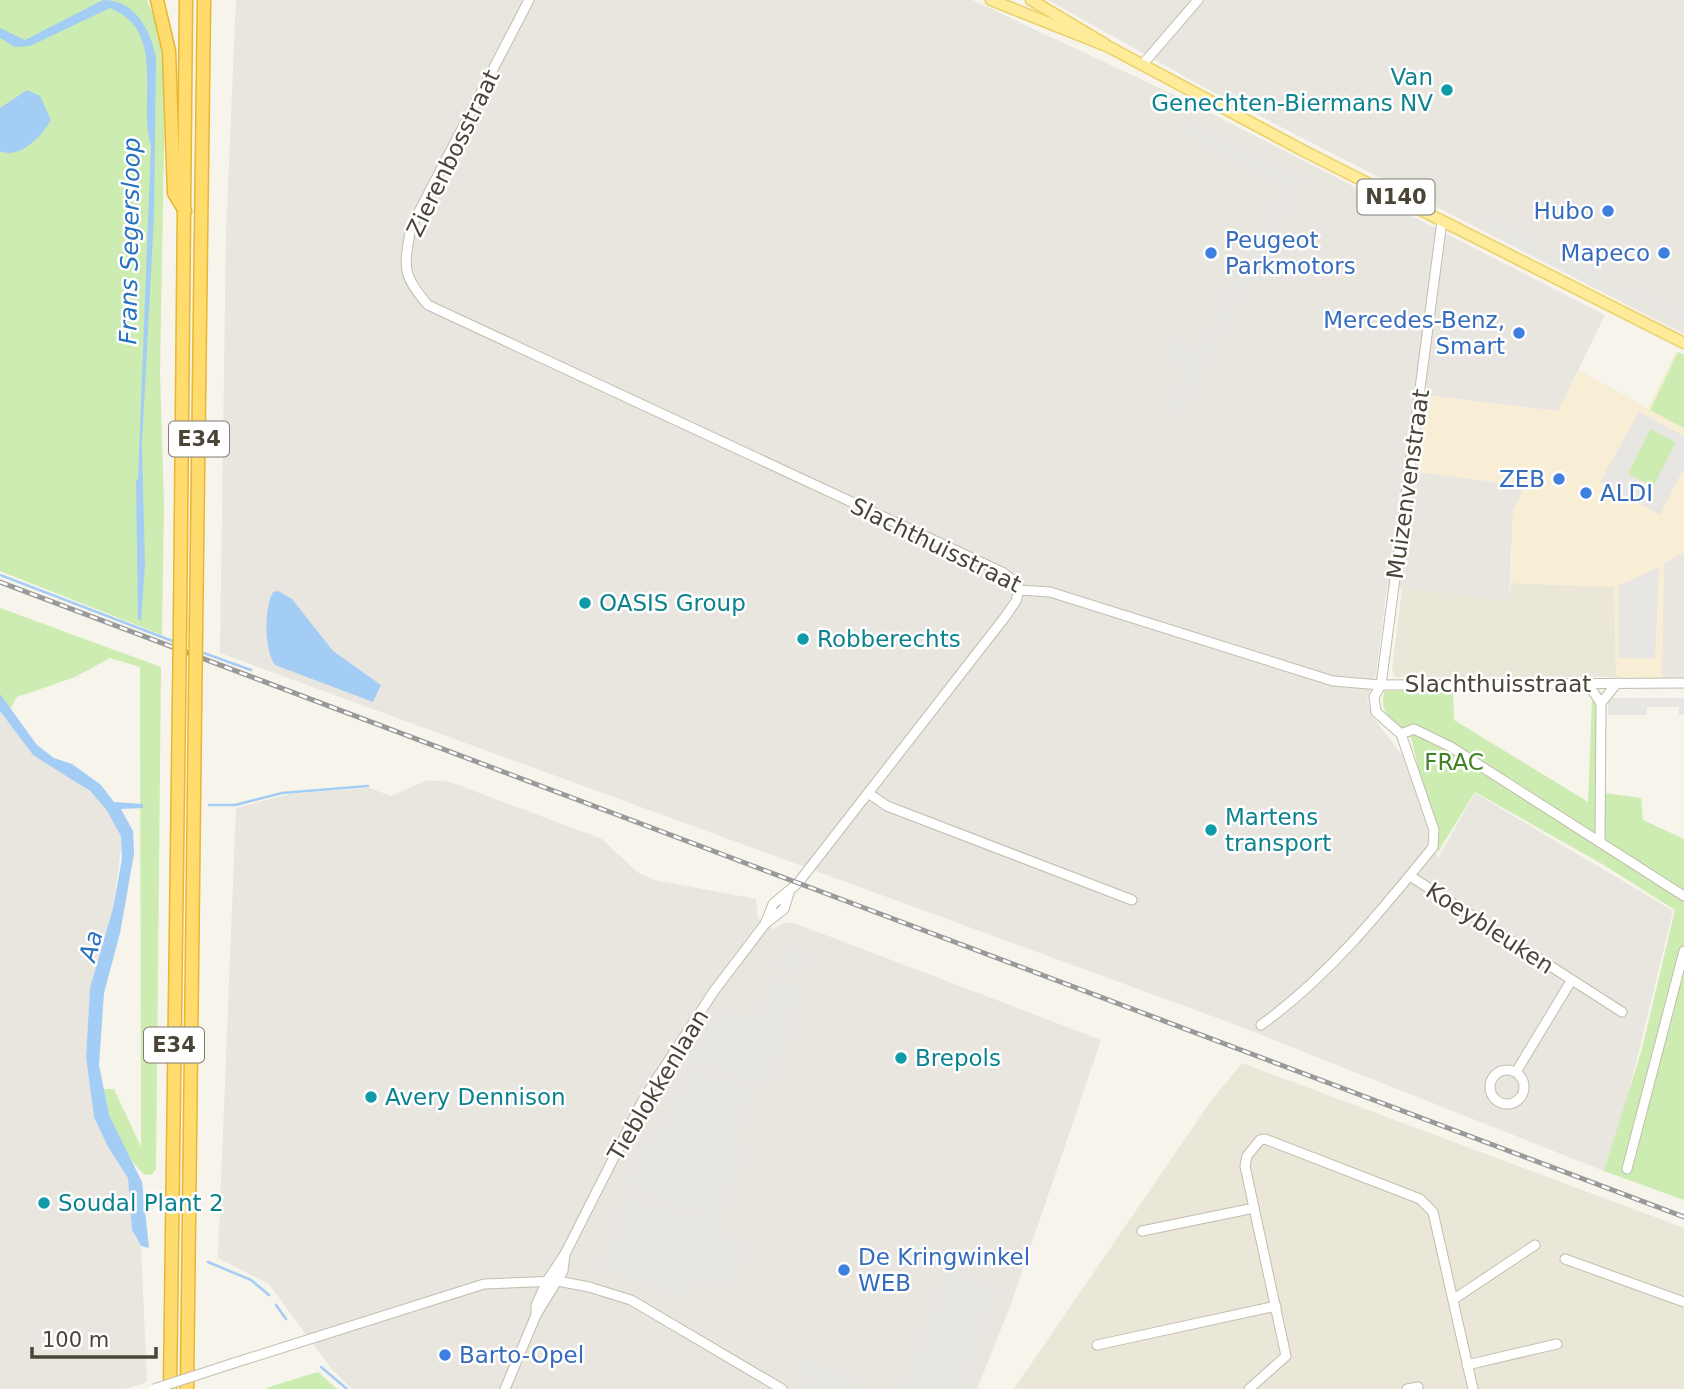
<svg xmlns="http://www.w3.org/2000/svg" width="1684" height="1389" viewBox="0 0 1684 1389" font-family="'DejaVu Sans',sans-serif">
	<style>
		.residential { fill: #eae6d8 }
		.commercial { fill: #f8edd5 }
		.industrial { fill: #e9e5df }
		.green { fill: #ccecb1 }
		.parking { fill: #e8e6e2; fill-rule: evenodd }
		.water { fill: #a4cdf5 }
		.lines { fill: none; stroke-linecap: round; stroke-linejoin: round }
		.stream { stroke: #a4cdf5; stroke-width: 2.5 }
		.minor-casing { stroke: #c2bdac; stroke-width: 11 }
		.major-casing { stroke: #eccf63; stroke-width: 13 }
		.highway-casing { stroke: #e7b633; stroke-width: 15 }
		.minor { stroke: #fff; stroke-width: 9 }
		.major { stroke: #ffec9b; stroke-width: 10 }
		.highway { stroke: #ffdc6d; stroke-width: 12 }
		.rail-casing { stroke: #999; stroke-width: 5 }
		.rail { stroke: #fff; stroke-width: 2.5; stroke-dasharray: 8; stroke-linecap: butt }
		.minor-bridge-casing { stroke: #c2bdac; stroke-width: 11; stroke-linecap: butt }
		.highway-bridge-casing { stroke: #e7b633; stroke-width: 15; stroke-linecap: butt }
		.minor-bridge { stroke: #fff; stroke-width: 9 }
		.highway-bridge { stroke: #ffdc6d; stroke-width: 12 }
		.culture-dot { fill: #0f9aa8; stroke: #fff; stroke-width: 2.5 }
		.shop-dot { fill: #3f7fe0; stroke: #fff; stroke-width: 2.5 }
		.labels { text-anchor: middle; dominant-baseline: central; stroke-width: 5; stroke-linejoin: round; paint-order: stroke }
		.shield { fill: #fff; stroke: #817d74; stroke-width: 2 }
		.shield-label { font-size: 21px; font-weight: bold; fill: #4b4538 }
		.culture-label { font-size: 23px; fill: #0d838f; stroke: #fff; text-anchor: start }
		.street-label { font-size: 23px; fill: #4b4538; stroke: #fff }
		.shop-label { font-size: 23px; fill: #366cbe; stroke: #fff; text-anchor: end }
		.park-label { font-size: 23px; fill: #408226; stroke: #fff }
		.water-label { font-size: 24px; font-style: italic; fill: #2871bf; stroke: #fff }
	</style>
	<rect width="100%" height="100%" fill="#f6f4eb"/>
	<g class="residential">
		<path d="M 1511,583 L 1615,587 L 1616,677 L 1395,677 L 1392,670 L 1402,588 L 1509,599 Z"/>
		<path d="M 1242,1063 L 1684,1228 L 1684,1389 L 1014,1389 L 1211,1101 Z"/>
	</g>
	<path class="commercial" d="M 1676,352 L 1684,356 L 1684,553 L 1664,563 L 1662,678 L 1616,677 L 1614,587 L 1511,583 L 1513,510 L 1525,486 L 1417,472 L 1427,395 L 1558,411 L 1579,370 L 1648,408 Z"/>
	<g class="industrial">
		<path d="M 236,0 L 972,0 L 1183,99 L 1605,315 L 1558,411 L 1427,395 L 1417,472 L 1525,486 L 1513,511 L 1509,600 L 1387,586 L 1376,674 L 1367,699 L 1372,716 L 1402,755 L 1438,858 L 1475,793 L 1673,911 L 1625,1107 L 1604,1171 L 1231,1023 L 220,653 L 226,233 Z"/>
		<path d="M 1048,0 L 1684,0 L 1684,334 L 1209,90 Z"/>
		<path d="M 1684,553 L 1684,678 L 1662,678 L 1664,563 Z"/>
		<path d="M 0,711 L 33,755 L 66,774 L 102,802 L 119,829 L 122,841 L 113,908 L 90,988 L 86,1057 L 94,1117 L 108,1147 L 128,1178 L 134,1236 L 141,1246 L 147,1382 L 125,1389 L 0,1389 Z"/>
		<path d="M 428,780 L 450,782 L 602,839 L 637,872 L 654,880 L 756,899 L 758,918 L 773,929 L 784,923 L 794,923 L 1101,1040 L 1011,1304 L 977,1389 L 352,1389 L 330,1367 L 269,1284 L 218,1258 L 236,808 L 290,794 L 369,788 L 391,796 Z"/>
	</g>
	<g class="green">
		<path d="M 0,0 L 147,0 L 159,30 L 165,92 L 160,372 L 164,505 L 162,635 L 0,571 Z"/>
		<path d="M 1678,352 L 1684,355 L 1684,428 L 1650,410 Z"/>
		<path d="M 1650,429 L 1676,442 L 1654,487 L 1628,474 Z"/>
		<path d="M 0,608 L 161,667 L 156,1169 L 151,1175 L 144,1174 C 123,1155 105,1117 103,1089 L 114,1089 L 141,1147 L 140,667 L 110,658 L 75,677 L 17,697 L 10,709 L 0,694 Z"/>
		<path d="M 1453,690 L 1454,720 L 1588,802 L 1592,701 L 1603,701 L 1604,793 L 1641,798 L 1643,820 L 1684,839 L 1684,1200 L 1604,1171 L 1642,1049 L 1675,910 L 1604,865 L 1475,792 L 1438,852 L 1411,737 L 1405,738 C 1393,723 1377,710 1385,691 Z"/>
		<path d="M 318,1372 L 337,1389 L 265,1389 L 272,1386 Z"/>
	</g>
	<g class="parking">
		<path d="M 1183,117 L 1303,177 L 1181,418 L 1166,410 L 1186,370 L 1162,358 L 1172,337 L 1200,350 L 1220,303 L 1284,186 L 1176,130 Z"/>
		<path d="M 1477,211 L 1541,242 L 1536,253 L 1472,221 Z"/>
		<path d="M 1564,242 L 1607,264 L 1597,285 L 1553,262 Z"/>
		<path d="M 1630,286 L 1684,314 L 1684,315 L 1676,320 L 1622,293 Z"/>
		<path d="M 1639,412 L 1684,436 L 1684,468 L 1660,515 L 1600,482 ZM 1650,429 L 1676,442 L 1653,487 L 1628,474 Z"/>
		<path d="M 1659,567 L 1655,658 L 1618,658 L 1618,586 Z"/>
		<path d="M 1608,698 L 1684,698 L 1684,715 L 1679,715 L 1679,707 L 1647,707 L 1647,715 L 1608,715 Z"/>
		<path d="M 783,946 L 810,955 L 802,976 L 779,969 L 776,977 L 807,988 L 770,1090 L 686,1060 L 721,1007 L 757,1019 Z"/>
		<path d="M 689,1067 L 756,1088 L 737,1143 L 748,1148 L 718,1232 L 749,1246 L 731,1292 L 697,1279 L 683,1300 L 599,1268 L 626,1192 L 697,1219 L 698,1215 L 620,1186 L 647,1129 L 657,1129 Z"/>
		<path d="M 952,1248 L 972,1255 L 969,1263 L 973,1276 L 1000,1286 L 964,1389 L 901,1389 L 945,1268 L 956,1272 L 958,1266 L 947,1261 Z"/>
		<path d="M 801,1357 L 856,1377 L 852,1389 L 810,1389 L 803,1384 L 805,1378 L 795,1375 Z"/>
	</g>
	<g class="water">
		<path d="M 103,0 C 135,0 150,29 156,57 L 154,216 L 142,444 L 145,565 L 141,621 L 138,619 L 136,480 L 138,479 L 151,146 C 137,101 168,31 110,8 L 30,46 L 15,47 L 0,38 L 0,28 L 25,40 Z"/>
		<path d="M 27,90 L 40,96 L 51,120 C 42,136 20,160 0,151 L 0,108 Z"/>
		<path d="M 278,591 L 292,599 L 333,651 L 381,685 L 373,702 L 275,665 C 264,649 264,609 273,592 Z"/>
		<path d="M 0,694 L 37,745 L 54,758 L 72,764 L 101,785 L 114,802 L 143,804 L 143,808 L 121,809 L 133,831 L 134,854 L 120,933 L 104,993 L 99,1065 L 109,1115 L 142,1182 L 149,1248 L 141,1246 L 132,1230 L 128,1178 L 108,1147 L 94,1117 L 86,1057 L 90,988 L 113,908 L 122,859 L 121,836 L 106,809 L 90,791 L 33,755 L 0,711 Z"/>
	</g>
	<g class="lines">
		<g class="stream">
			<path d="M 0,575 L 175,642"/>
			<path d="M 201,652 L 251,670"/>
			<path d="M 209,805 L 235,805 L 282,793 L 368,786"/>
			<path d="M 208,1262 L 251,1280 L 269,1295"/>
			<path d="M 276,1305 L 286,1319"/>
			<path d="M 321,1367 L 347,1389"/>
		</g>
		<defs>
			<g id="minor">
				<path d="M 529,0 L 411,227 C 404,267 401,274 428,305 L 1002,572 L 1017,583 L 1019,590"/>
				<path d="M 1142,65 L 1198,0"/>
				<path d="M 1019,590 L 1050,592 L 1333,681 L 1381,685 L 1684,683"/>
				<path d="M 1587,683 L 1601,703 L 1600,842"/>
				<path d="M 1601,703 L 1617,683"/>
				<path d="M 1401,734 L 1414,729 L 1451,747 L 1684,896"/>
				<path d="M 868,793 L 887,806 L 1132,900"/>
				<path d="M 1410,876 L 1622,1012"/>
				<path d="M 765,924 L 784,909 L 789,893"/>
				<path d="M 1261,1025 C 1329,976 1381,911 1433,847 L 1434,830 L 1401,734 L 1376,712 L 1374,697 L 1381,685 L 1442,221"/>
				<circle cx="1507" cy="1087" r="17"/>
				<path d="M 1516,1072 L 1571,981"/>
				<path d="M 1627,1169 L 1684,951"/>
				<path d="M 1142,1231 L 1254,1208"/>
				<path d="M 1565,1259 L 1684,1302"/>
				<path d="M 1454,1299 L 1535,1245"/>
				<path d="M 536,1315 L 536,1305 L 547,1281 L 565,1254 L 643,1100 L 714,991 L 765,924 L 773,904 L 798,883 L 1005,617 L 1016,601 L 1019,590"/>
				<path d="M 1097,1345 L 1276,1306"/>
				<path d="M 234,1363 L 484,1284 L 558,1281 L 589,1287 L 631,1300 L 782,1389"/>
				<path d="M 1467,1365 L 1557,1344"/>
				<path d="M 505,1389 L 536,1315 L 563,1271 L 565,1254"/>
				<path d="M 1249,1389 L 1286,1356 L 1245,1166 L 1247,1156 L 1260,1140 L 1265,1139 L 1420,1199 L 1433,1212 L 1473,1389"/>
				<path d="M 1407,1389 L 1418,1387"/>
			</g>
			<g id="major">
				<path d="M 991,0 L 1109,47 L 1304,151 L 1684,343"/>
				<path d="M 1031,0 L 1105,44"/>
			</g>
			<g id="highway">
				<path d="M 157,0 L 169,51 L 174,193 L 185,211"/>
				<path d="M 180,623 L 186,0"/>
				<path d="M 196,628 L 204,0"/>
				<path d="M 170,1389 L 179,701"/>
				<path d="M 187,1389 L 195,708"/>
			</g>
		</defs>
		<use href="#minor" class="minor-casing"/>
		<use href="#major" class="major-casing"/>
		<use href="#highway" class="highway-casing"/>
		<use href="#minor" class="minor"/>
		<use href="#major" class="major"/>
		<use href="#highway" class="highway"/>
		<defs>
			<path id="rail" d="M 0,582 L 1684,1217"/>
		</defs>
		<use href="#rail" class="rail-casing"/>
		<use href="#rail" class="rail"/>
		<defs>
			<path id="minor-bridge" d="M 154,1389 L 234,1363"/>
			<g id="highway-bridge">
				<path d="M 179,701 L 180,623"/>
				<path d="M 195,708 L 196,628"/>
			</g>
		</defs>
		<use href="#minor-bridge" class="minor-bridge-casing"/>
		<use href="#highway-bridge" class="highway-bridge-casing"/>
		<use href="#minor-bridge" class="minor-bridge"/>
		<use href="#highway-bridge" class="highway-bridge"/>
	</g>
	<g class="culture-dot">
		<circle cx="1447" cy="90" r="7"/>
		<circle cx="585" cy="603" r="7"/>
		<circle cx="803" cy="639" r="7"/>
		<circle cx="1211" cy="830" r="7"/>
		<circle cx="901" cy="1058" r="7"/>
		<circle cx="371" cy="1097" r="7"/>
		<circle cx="44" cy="1203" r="7"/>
	</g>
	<g class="shop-dot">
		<circle cx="1608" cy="211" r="7"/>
		<circle cx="1211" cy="253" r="7"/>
		<circle cx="1664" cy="253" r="7"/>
		<circle cx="1519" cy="333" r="7"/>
		<circle cx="1559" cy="479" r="7"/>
		<circle cx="1586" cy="493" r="7"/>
		<circle cx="844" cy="1270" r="7"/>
		<circle cx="445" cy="1355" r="7"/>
	</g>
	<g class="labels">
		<g class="shield">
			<rect x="1357.5" y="179.5" width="77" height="35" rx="5"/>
			<rect x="169" y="421.5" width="60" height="35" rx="5"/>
			<rect x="144" y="1027.5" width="60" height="35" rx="5"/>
		</g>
		<g class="shield-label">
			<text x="1396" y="197">N140</text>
			<text x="199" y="439">E34</text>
			<text x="174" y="1045">E34</text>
		</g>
		<g class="culture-label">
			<text x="1433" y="77" text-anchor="end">Van<tspan x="1433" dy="26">Genechten-Biermans NV</tspan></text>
			<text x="599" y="603">OASIS Group</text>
			<text x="817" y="639">Robberechts</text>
			<text x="1225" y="817">Martens<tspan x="1225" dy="26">transport</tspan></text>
			<text x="915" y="1058">Brepols</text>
			<text x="385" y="1097">Avery Dennison</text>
			<text x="58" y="1203">Soudal Plant 2</text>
		</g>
		<g class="street-label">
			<text transform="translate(453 153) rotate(-64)">Zierenbosstraat</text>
			<text transform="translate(1408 484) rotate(-82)">Muizenvenstraat</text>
			<text transform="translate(936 545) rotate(26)">Slachthuisstraat</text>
			<text x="1498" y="684">Slachthuisstraat</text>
			<text transform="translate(1490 928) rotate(33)">Koeybleuken</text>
			<text transform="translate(658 1085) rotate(-59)">Tieblokkenlaan</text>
		</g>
		<g class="shop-label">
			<text x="1594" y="211">Hubo</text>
			<text x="1225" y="240" text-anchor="start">Peugeot<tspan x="1225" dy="26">Parkmotors</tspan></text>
			<text x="1650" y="253">Mapeco</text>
			<text x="1505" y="320">Mercedes-Benz,<tspan x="1505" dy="26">Smart</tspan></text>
			<text x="1545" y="479">ZEB</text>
			<text x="1600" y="493" text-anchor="start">ALDI</text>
			<text x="858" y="1257" text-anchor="start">De Kringwinkel<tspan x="858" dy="26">WEB</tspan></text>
			<text x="459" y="1355" text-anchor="start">Barto-Opel</text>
		</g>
		<g class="park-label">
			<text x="1454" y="762">FRAC</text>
		</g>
		<g class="water-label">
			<text transform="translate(130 241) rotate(-89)">Frans Segersloop</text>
			<text transform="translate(91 946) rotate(-75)">Aa</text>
		</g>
	</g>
	<path d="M32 1347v10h124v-10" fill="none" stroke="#4b4538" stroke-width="3.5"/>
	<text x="42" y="1347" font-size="21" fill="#4b4538" stroke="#ffffff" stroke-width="5" paint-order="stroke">100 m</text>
</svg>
